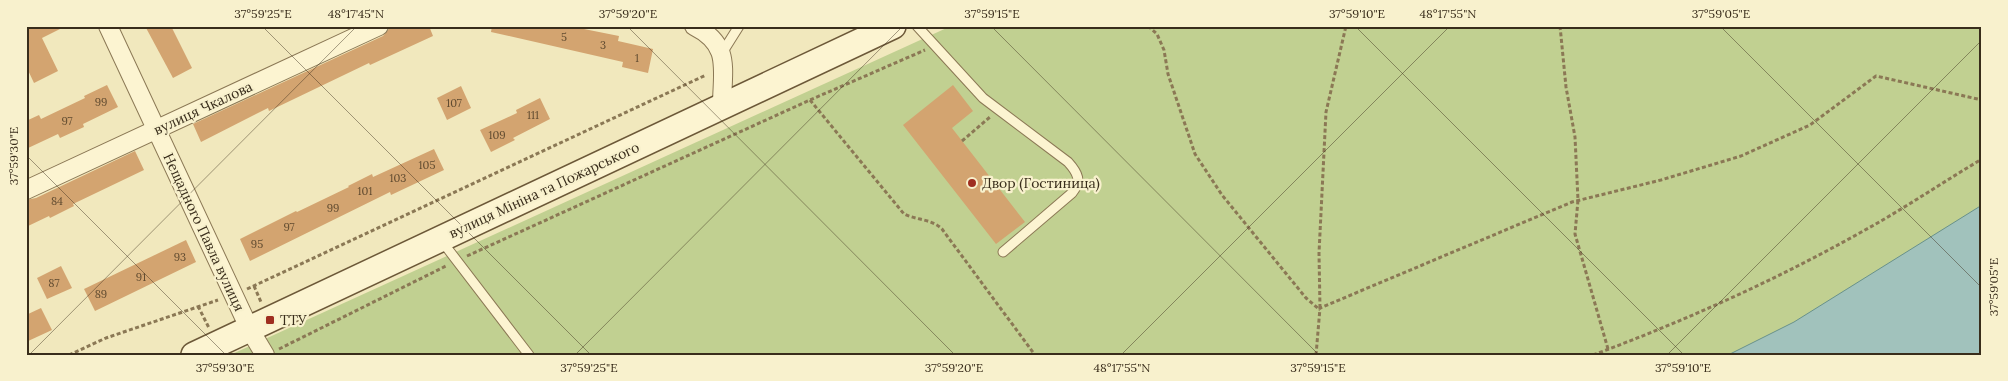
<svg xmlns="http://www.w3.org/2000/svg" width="2008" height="381" viewBox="0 0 2008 381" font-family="Lora,serif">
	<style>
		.green { fill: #c1d091 }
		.water { fill: #a1c2bc; stroke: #68918b }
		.building { fill: #d3a470 }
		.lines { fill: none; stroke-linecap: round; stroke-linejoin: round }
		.lane-casing { stroke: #8b7855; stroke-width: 11 }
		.street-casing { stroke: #8b7855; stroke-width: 20 }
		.secondary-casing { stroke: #6c5838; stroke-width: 28 }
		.path { stroke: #8b7855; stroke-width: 3; stroke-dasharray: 4 2.5; stroke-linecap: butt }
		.lane { stroke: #fcf4d1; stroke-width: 9 }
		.street { stroke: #fcf4d1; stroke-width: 18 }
		.secondary { stroke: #fcf4d1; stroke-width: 25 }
		.ticks { fill: none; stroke: #392d1b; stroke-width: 1; stroke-opacity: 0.45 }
		.poi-dot { fill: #9f2e20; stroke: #f8f1cd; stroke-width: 2 }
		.labels { text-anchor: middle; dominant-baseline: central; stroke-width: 4.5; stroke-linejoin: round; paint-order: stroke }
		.number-label { font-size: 11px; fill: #604b30 }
		.street-label { font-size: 14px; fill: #392d1b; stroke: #f8f1cd }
		.poi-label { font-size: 14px; fill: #392d1b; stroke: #f8f1cd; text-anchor: start }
		.neatline { fill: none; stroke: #392d1b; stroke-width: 2 }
		.ticks-label { font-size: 12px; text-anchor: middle; fill: #392d1b }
	</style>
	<rect width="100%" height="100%" fill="#f1e8bd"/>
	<path class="green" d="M 951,26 L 1982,26 L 1982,355 L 230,355 Z"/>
	<path class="water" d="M 1982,205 L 1982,355 L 1728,355 L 1794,322 Z"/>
	<g class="building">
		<path d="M 26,26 L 66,26 L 42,38 L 58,71 L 34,83 L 26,66 Z"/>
		<path d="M 145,26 L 171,26 L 192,68 L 173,78 Z"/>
		<path d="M 394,26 L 429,26 L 433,36 L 370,65 L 369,63 L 269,111 L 268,108 L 201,142 L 193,124 L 383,36 L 389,29 Z"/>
		<path d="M 492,26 L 569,26 L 619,36 L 618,41 L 653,49 L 648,73 L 622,67 L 623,62 L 491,32 Z"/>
		<path d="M 107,85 L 118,107 L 83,124 L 84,127 L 60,138 L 58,134 L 26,149 L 26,121 L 39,115 L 41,119 L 85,98 L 84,96 Z"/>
		<path d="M 953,85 L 973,111 L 952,128 L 1025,222 L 996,244 L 903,125 Z"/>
		<path d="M 461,86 L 471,108 L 447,120 L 437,98 Z"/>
		<path d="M 540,98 L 550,119 L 513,138 L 515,140 L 491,152 L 480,130 L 517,113 L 516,110 Z"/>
		<path d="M 434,149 L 444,170 L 391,195 L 390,192 L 250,261 L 240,239 L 296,211 L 297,212 L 349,187 L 348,186 L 372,174 L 373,177 Z"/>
		<path d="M 135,151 L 144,170 L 73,204 L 74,206 L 50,218 L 49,216 L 26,227 L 26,200 L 36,198 Z"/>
		<path d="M 186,240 L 196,262 L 95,311 L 84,289 Z"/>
		<path d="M 61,266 L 72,288 L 47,299 L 37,278 Z"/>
		<path d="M 41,308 L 52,330 L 26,342 L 26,315 Z"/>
	</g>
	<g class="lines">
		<defs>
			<g id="lane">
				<path d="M 917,26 L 983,98 L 1068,162 C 1078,173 1082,181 1072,193 L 1003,252"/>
				<path d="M 722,53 L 739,26"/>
				<path d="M 441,240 L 529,355"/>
			</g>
			<g id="street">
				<path d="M 108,26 L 250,330 L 265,355"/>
				<path d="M 694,26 C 732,45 722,70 722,106"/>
				<path d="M 26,190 L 379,26"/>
			</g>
			<path id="secondary" d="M 194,355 L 893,26"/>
		</defs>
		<use href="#lane" class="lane-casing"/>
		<use href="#street" class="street-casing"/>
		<use href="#secondary" class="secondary-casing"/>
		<g class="path">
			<path d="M 1148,26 L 1157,34 L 1164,50 L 1168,74 L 1195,154 L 1222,195 L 1306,298 L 1320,310"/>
			<path d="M 1560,26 L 1566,87 L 1575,137 L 1578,200 L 1575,234 L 1608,349"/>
			<path d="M 810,100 L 904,214 C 916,220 932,219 942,229 L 1035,355"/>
			<path d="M 962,141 L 990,117"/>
			<path d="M 467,256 L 810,100 L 925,50"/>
			<path d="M 254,286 L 261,302"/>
			<path d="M 247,289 L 706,75"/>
			<path d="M 198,306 L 209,328"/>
			<path d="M 1320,308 L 1319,253 L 1326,112 L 1346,26"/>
			<path d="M 279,349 L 446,266"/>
			<path d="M 69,355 L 106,338 L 218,300"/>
			<path d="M 1316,355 L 1320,308 L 1572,202 L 1661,180 L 1741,156 L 1810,125 L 1876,76 L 1982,100"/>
			<path d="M 1593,355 C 1687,320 1778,279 1865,230 C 1905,208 1943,182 1982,159"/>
		</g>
		<use href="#lane" class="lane"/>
		<use href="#street" class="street"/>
		<use href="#secondary" class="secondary"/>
	</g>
	<path class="ticks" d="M 262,26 L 591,355M 627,26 L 955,355M 991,26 L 1319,355M 1355,26 L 1684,355M 1720,26 L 1982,288M 26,155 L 226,355M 29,355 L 357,26M 575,355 L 903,26M 1121,355 L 1450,26M 1667,355 L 1982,40"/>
	<g class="poi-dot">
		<circle cx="972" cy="183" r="5"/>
		<rect x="265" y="315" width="10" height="10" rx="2.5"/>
	</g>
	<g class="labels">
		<g class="number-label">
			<text x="564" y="37">5</text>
			<text x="603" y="45">3</text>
			<text x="637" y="58">1</text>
			<text x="101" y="102">99</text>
			<text x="454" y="103">107</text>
			<text x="533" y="115">111</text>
			<text x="67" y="121">97</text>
			<text x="497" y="135">109</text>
			<text x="427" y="165">105</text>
			<text x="398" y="178">103</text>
			<text x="365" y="191">101</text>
			<text x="57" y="201">84</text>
			<text x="333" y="208">99</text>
			<text x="289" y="227">97</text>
			<text x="257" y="244">95</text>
			<text x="180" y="257">93</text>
			<text x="141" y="277">91</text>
			<text x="54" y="283">87</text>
			<text x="101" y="294">89</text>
		</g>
		<g class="street-label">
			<text transform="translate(203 108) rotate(-25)">вулиця Чкалова</text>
			<text transform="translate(544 190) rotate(-25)">вулиця Мініна та Пожарського</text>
			<text transform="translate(204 232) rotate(65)">Нещадного Павла вулиця</text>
		</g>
		<g class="poi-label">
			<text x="982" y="183">Двор (Гостиница)</text>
			<text x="280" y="320">ТТУ</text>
		</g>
	</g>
	<rect width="2008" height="381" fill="none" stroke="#f8f1cd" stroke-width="55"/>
	<rect x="28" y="28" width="1952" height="326" class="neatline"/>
	<g class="ticks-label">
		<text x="263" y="18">37°59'25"E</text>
		<text x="356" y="18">48°17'45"N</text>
		<text x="628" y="18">37°59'20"E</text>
		<text x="992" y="18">37°59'15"E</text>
		<text x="1357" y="18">37°59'10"E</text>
		<text x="1448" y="18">48°17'55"N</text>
		<text x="1721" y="18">37°59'05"E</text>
		<text transform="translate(14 156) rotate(-90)" y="4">37°59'30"E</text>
		<text transform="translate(1994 287) rotate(-90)" y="4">37°59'05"E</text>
		<text x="225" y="372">37°59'30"E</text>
		<text x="589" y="372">37°59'25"E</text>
		<text x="954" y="372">37°59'20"E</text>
		<text x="1122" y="372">48°17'55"N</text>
		<text x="1318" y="372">37°59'15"E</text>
		<text x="1683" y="372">37°59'10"E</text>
	</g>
</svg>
